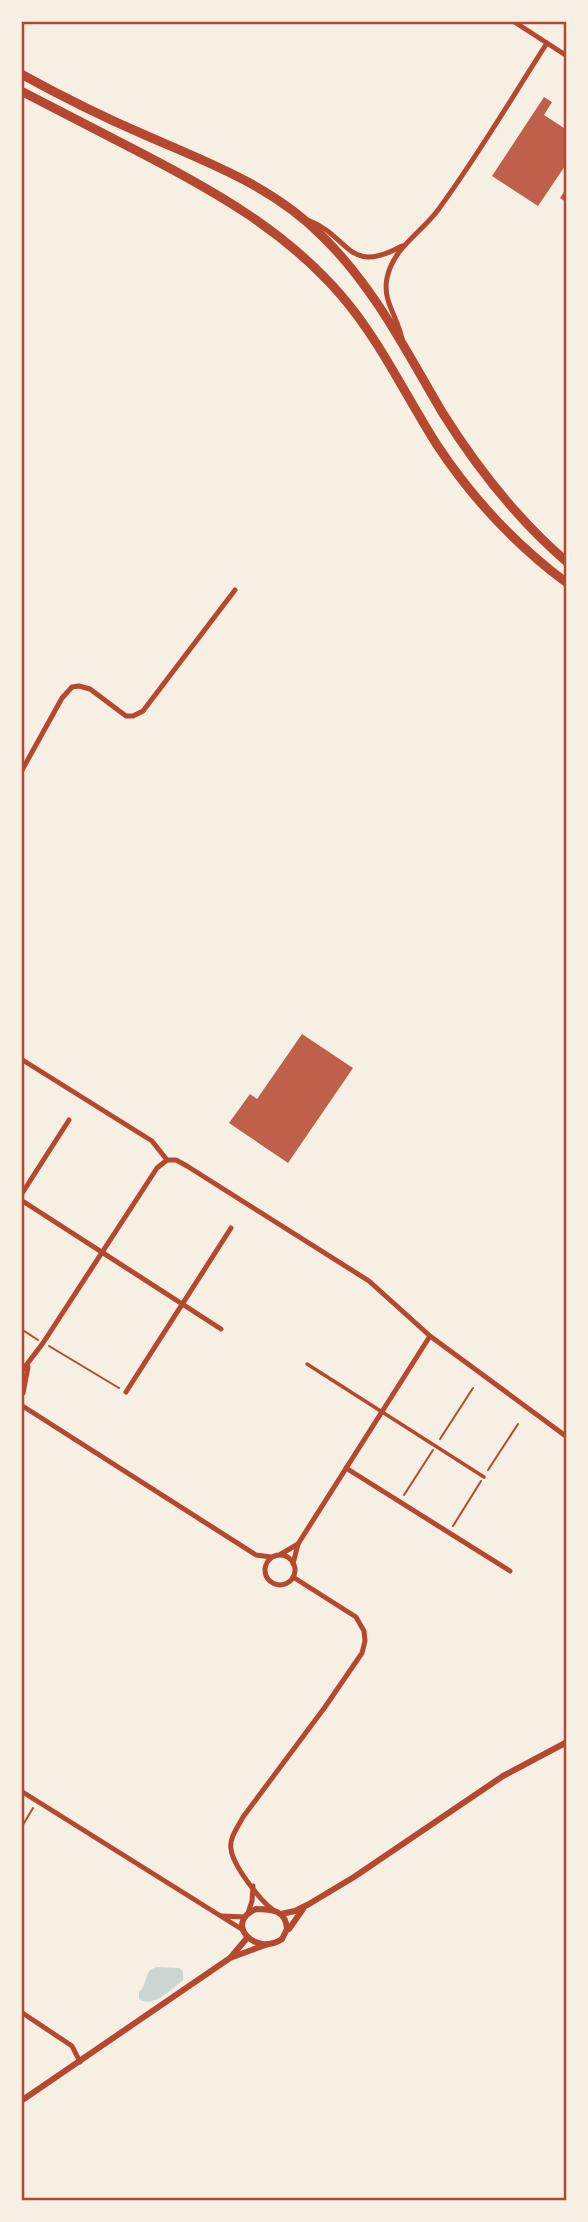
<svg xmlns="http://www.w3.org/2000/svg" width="588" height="2222" viewBox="0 0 588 2222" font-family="'Source Sans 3',sans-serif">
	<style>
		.water { fill: #c9d6d2 }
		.building { fill: #bf614a }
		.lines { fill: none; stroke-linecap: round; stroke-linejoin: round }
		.path { stroke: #b5482f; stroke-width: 2 }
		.pedestrian { stroke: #b5482f; stroke-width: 3.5 }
		.minor { stroke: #b5482f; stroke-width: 5 }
		.tertiary { stroke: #b5482f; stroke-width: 6 }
		.trunk { stroke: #b5482f; stroke-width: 9 }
		.neatline { fill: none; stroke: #b5482f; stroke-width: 2.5 }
	</style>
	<rect width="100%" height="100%" fill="#f6efe4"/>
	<path class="water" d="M 157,1967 L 179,1968 L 183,1971 L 183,1980 C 171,1989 153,2009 139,1999 L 139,1992 C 149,1984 142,1971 157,1967 Z"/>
	<g class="building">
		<path d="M 544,97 L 552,102 L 544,115 L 567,130 L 567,163 L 538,206 L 492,176 Z"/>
		<path d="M 567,187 L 567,203 L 560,198 Z"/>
		<path d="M 302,1034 L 353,1068 L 288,1163 L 229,1123 L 250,1094 L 257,1099 Z"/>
	</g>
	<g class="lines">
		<g class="path">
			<path d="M 21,1329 L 38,1340"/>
			<path d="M 49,1346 L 119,1388"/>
			<path d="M 440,1439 L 473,1388"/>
			<path d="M 488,1470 L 518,1424"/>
			<path d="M 404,1495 L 433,1450"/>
			<path d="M 453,1526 L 481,1481"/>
			<path d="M 21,1828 L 33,1808"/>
		</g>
		<path class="pedestrian" d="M 307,1364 L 484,1477"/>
		<g class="minor">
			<path d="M 513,21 L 567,56"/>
			<path d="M 310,221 C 350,237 348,276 402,246"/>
			<path d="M 402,339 C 398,317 382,301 387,278 C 393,248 421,233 438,210 C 477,157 511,99 547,43"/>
			<path d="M 21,772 L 62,698 L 72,687 L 79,686 L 90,689 L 126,716 L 133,716 L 143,711 L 235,590"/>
			<path d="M 21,1059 L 152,1141 L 167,1160 L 176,1160 L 187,1166 L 369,1281 L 430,1336 L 567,1437"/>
			<path d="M 21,1195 L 69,1120"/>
			<path d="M 21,1200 L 221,1329"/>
			<path d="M 21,1372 L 43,1343 L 157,1168 L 167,1160"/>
			<path d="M 126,1392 L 231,1228"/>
			<path d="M 23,1393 L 28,1367"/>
			<path d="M 21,1405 L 256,1555 L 271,1557"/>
			<path d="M 346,1468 L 510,1571"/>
			<path d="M 281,1554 L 298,1544"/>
			<circle cx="280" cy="1570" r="15"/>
			<path d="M 293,1564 L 298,1544 L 430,1336"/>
			<path d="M 21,1791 L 243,1930"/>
			<path d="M 273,1910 C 260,1900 233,1866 231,1849 C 229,1838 238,1827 243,1817 L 325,1707 L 362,1653 L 365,1641 L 364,1631 L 356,1617 L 293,1577"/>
			<path d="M 248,1913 L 252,1901 L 253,1886"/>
			<path d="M 222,1916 L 245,1917"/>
			<path d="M 21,2012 L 72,2046 L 80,2062"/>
		</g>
		<g class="tertiary">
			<path d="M 256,1909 C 271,1909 286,1910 287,1929 L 282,1939 C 256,1957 223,1923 256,1909 Z"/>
			<path d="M 281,1914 L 295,1911 L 309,1904 L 354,1877 L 503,1776 L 567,1742"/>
			<path d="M 289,1929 L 303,1909"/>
			<path d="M 231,1957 L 247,1938"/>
			<path d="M 21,2101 L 230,1958 L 268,1944"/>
		</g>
		<g class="trunk">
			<path d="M 21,74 C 61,96 103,117 145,135 C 209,163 273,186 323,237 C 374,287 406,351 442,412 C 477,468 517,519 567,562"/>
			<path d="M 21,91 C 62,112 102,133 143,154 C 216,192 285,231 340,294 C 380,340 405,395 437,445 C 472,498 516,545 567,583"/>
		</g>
	</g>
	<rect width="588" height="2222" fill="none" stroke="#f6efe4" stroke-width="46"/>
	<rect x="23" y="23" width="542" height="2176" class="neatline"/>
</svg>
